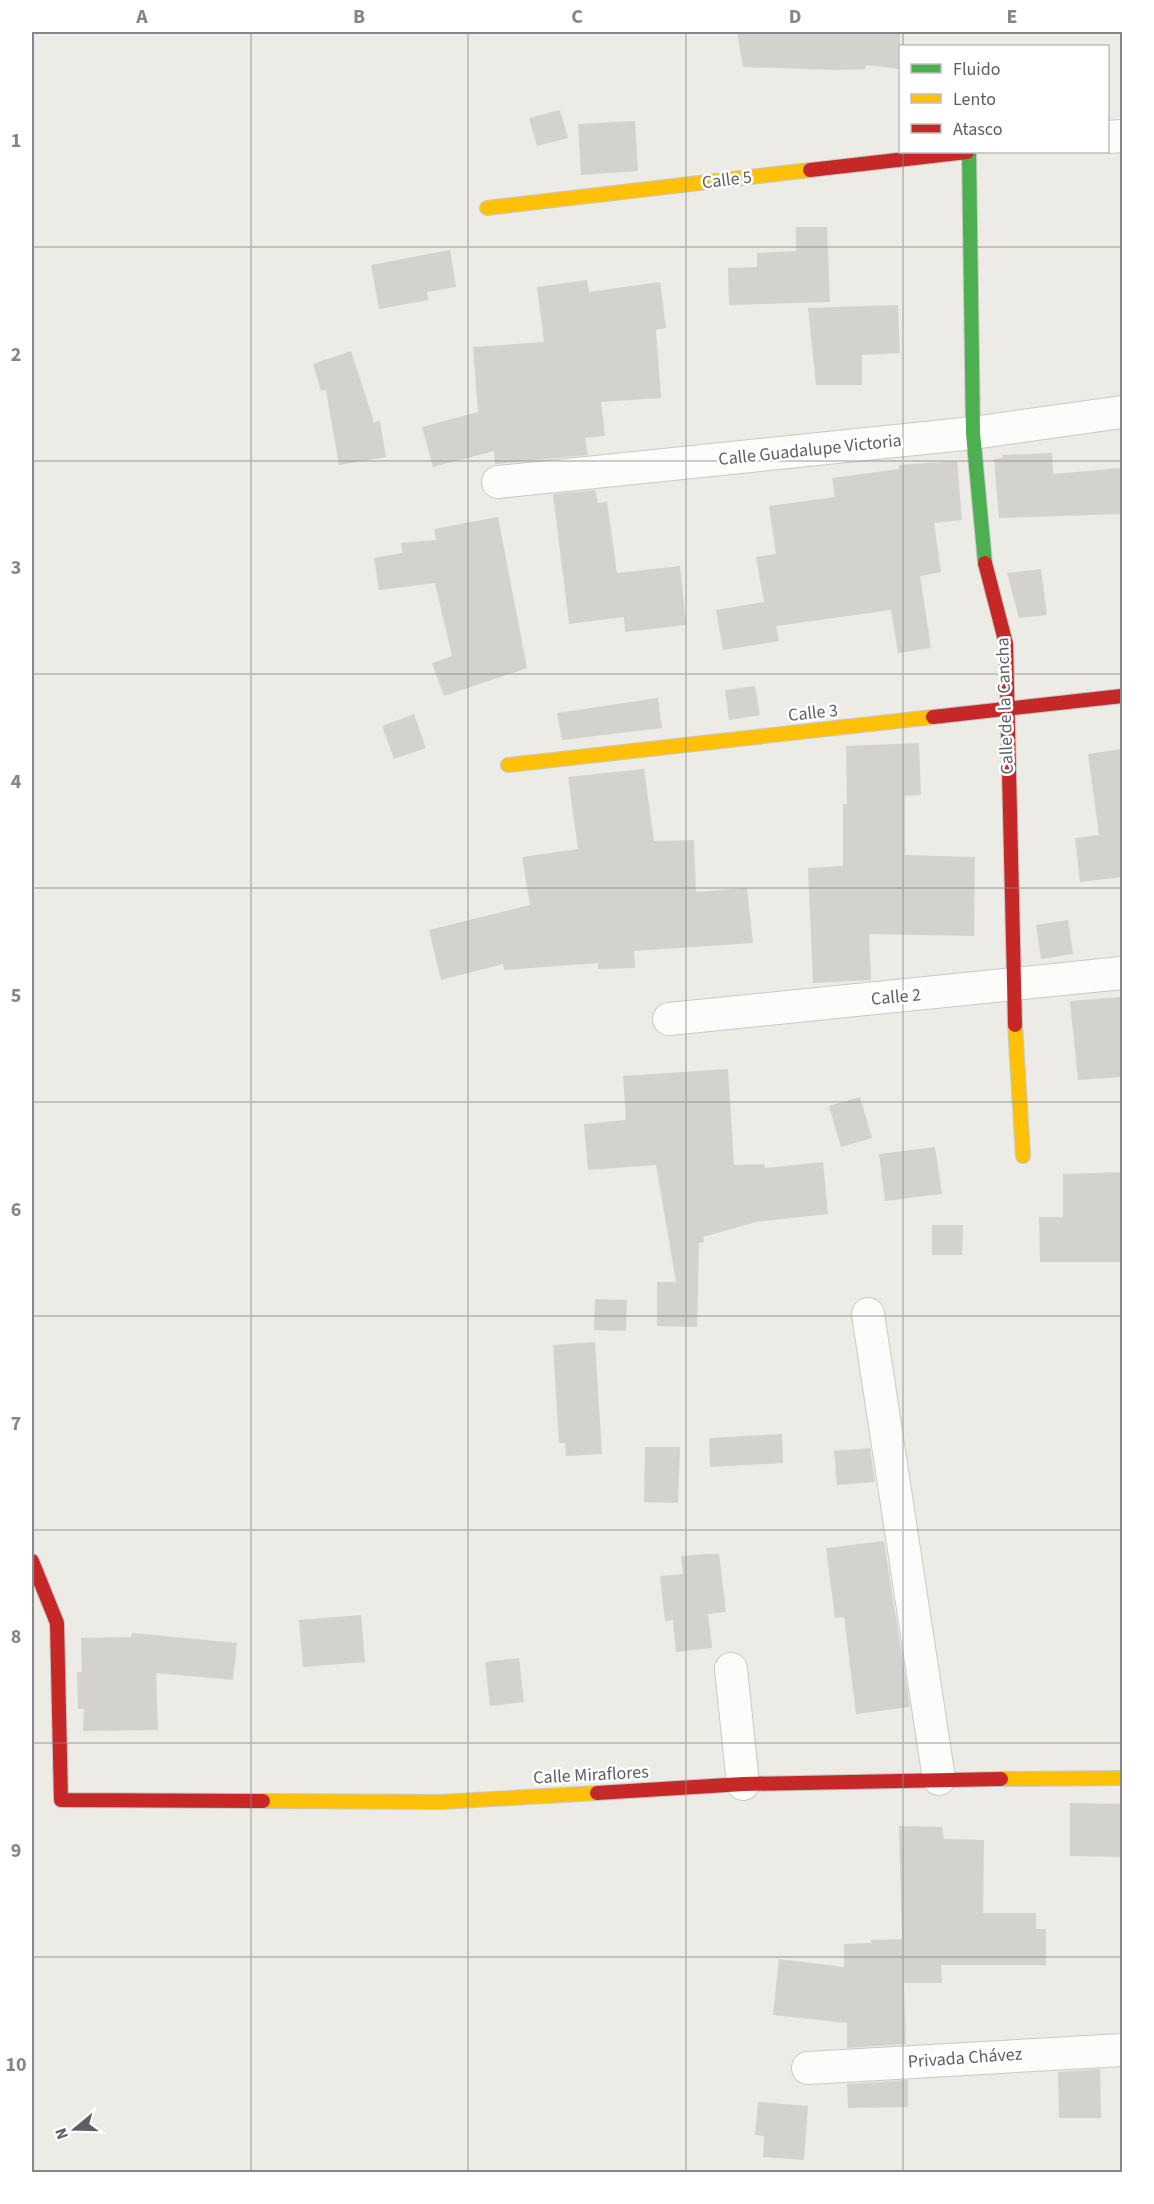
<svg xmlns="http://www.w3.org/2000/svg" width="1154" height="2204" viewBox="0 0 1154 2204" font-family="'Source Sans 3',sans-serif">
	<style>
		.building { fill: #d3d2cf }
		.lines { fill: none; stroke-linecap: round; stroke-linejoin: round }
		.street-casing { stroke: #c9c9c8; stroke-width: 34 }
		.fast-casing { stroke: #c7c8c6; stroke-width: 16 }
		.slow-casing { stroke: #c7c8c6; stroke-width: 16 }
		.jam-casing { stroke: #c7c8c6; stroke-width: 16 }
		.street { stroke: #fcfcfb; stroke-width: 32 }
		.fast { stroke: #4caf50; stroke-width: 14 }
		.slow { stroke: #ffc107; stroke-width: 14 }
		.jam { stroke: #c62828; stroke-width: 14 }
		.grid { fill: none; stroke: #848689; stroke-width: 1.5; stroke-opacity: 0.55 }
		.labels { text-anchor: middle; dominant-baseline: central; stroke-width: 5; stroke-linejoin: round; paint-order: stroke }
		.street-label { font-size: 18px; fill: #5c5f64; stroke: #fff }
		.neatline { fill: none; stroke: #848689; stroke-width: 2 }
		.grid-label { font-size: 20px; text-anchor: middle; font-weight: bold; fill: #848689 }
	</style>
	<rect width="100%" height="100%" fill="#ecebe6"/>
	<g class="building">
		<path d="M 737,32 L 900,32 L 900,69 L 866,65 L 865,69 L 838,70 L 743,67 Z"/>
		<path d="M 560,110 L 568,138 L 537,146 L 529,118 Z"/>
		<path d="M 635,121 L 638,171 L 581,175 L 578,124 Z"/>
		<path d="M 796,227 L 827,227 L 830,302 L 729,305 L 728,268 L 757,267 L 757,253 L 796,251 Z"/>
		<path d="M 450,250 L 456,287 L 427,292 L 428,300 L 379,309 L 371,265 Z"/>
		<path d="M 587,280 L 589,292 L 660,282 L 666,328 L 656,330 L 661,398 L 601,402 L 605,436 L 585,438 L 588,455 L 495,464 L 494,451 L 433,467 L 422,427 L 478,412 L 473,347 L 544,342 L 537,287 Z"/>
		<path d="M 898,305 L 900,353 L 862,355 L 862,385 L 816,385 L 808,308 Z"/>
		<path d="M 351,351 L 374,422 L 380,421 L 386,457 L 339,465 L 326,390 L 321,391 L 313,364 Z"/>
		<path d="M 1052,453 L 1053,474 L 1122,468 L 1122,514 L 999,518 L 994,459 L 1003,458 L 1002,455 Z"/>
		<path d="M 957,461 L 962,520 L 934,523 L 941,572 L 920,576 L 931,648 L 898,653 L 891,610 L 776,626 L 779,641 L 723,650 L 716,610 L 764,602 L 756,557 L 776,554 L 769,506 L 835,497 L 832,478 L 899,469 L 899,465 Z"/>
		<path d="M 595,490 L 598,503 L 607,502 L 617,573 L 680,566 L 686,625 L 625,632 L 624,617 L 569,624 L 553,494 Z"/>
		<path d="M 498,517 L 527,668 L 444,696 L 432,663 L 452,656 L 435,583 L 379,590 L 374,558 L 402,553 L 401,543 L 436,540 L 434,529 Z"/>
		<path d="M 1041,569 L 1047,615 L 1019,618 L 1007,573 Z"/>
		<path d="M 755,686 L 760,715 L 729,720 L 725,690 Z"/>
		<path d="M 658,698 L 662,728 L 562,740 L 557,713 Z"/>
		<path d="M 414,714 L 426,748 L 394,759 L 382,726 Z"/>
		<path d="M 919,743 L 921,795 L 905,796 L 905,855 L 975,857 L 974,936 L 869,934 L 871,980 L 813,983 L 808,868 L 843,866 L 843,804 L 847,804 L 846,746 Z"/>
		<path d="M 1122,749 L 1122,877 L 1080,882 L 1075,838 L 1099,835 L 1088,754 Z"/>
		<path d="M 644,769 L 654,841 L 694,840 L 696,892 L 747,888 L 753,943 L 634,951 L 635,968 L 598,969 L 598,963 L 504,970 L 503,964 L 441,980 L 429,930 L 530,905 L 522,857 L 578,849 L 568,777 Z"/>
		<path d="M 1068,920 L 1073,954 L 1041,959 L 1036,925 Z"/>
		<path d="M 1122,997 L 1122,1077 L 1078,1080 L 1070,1001 Z"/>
		<path d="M 728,1069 L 734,1165 L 764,1164 L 765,1168 L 823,1162 L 828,1214 L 756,1222 L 703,1237 L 704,1242 L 699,1243 L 697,1327 L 657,1326 L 657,1282 L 676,1282 L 656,1165 L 588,1170 L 584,1124 L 626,1120 L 623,1076 Z"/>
		<path d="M 860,1097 L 872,1138 L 841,1147 L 829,1106 Z"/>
		<path d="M 935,1147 L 942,1194 L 885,1201 L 879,1154 Z"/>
		<path d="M 1122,1172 L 1122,1262 L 1040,1262 L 1039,1217 L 1063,1217 L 1063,1174 Z"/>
		<path d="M 932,1225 L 963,1225 L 962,1255 L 932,1255 Z"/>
		<path d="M 595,1299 L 627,1300 L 626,1331 L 594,1330 Z"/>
		<path d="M 595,1342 L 602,1454 L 566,1456 L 565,1443 L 559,1443 L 553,1345 Z"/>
		<path d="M 782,1434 L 783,1463 L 710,1467 L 709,1438 Z"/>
		<path d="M 645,1447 L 680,1447 L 678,1503 L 644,1502 Z"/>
		<path d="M 870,1448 L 875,1482 L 837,1485 L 834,1451 Z"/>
		<path d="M 884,1541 L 910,1707 L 856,1714 L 844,1617 L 835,1618 L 826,1548 Z"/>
		<path d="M 706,1554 L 719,1554 L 726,1612 L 708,1614 L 712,1648 L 676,1652 L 673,1620 L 665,1621 L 660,1576 L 683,1574 L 681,1556 Z"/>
		<path d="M 361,1615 L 365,1662 L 303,1667 L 299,1620 Z"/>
		<path d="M 132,1633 L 237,1643 L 233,1680 L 156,1673 L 158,1730 L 83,1731 L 84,1709 L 78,1709 L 77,1672 L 82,1672 L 81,1638 L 131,1637 Z"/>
		<path d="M 519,1658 L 524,1702 L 490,1706 L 485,1662 Z"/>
		<path d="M 1070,1803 L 1122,1804 L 1122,1857 L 1070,1856 Z"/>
		<path d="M 899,1826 L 942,1827 L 944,1839 L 984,1840 L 983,1913 L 1036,1913 L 1036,1929 L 1046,1929 L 1046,1965 L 941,1965 L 942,1983 L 904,1983 L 906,2044 L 847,2048 L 847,2023 L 773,2015 L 779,1959 L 844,1967 L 844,1944 L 871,1943 L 871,1940 L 902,1939 Z"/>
		<path d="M 1100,2069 L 1101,2118 L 1059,2118 L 1058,2072 Z"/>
		<path d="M 908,2080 L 908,2107 L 848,2108 L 847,2084 Z"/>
		<path d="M 758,2102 L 808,2106 L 804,2160 L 763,2157 L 764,2136 L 755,2135 Z"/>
	</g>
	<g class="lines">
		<defs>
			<g id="street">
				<path d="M 1108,137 L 1122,136"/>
				<path d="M 498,482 L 973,433 L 1122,412"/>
				<path d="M 669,1019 L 1122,973"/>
				<path d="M 868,1314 L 939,1779"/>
				<path d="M 731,1669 L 743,1784"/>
				<path d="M 808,2068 L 1122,2050"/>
			</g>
			<path id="fast" d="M 969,152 L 973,433 L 985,563"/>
			<g id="slow">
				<path d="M 487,208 L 810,170"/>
				<path d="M 508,765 L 933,717"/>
				<path d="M 1015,1025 L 1023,1156"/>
				<path d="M 1001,1779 L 1122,1778"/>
				<path d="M 263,1801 L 441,1802 L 597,1793"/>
			</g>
			<g id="jam">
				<path d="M 810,170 L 967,152"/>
				<path d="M 985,563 L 1006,644 L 1015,1025"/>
				<path d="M 933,717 L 1122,696"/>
				<path d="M 32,1561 L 57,1623 L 61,1800 L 263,1801"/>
				<path d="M 597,1793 L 743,1784 L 1001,1779"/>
			</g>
		</defs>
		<use href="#street" class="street-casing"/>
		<use href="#fast" class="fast-casing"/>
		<use href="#slow" class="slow-casing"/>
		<use href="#jam" class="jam-casing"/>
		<use href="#street" class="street"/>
		<use href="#fast" class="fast"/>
		<use href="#slow" class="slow"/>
		<use href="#jam" class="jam"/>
	</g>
	<path class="grid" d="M 251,32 L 251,2172M 468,32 L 468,2172M 686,32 L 686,2172M 903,32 L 903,46M 903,152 L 903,2172M 32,247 L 1122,247M 32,461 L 1122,461M 32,674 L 1122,674M 32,888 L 1122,888M 32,1102 L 1122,1102M 32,1316 L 1122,1316M 32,1530 L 1122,1530M 32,1743 L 1122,1743M 32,1957 L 1122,1957"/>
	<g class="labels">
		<g class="street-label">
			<text transform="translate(727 180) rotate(-7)">Calle 5</text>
			<text transform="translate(810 450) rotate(-6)">Calle Guadalupe Victoria</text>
			<text transform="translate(1005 706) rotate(-92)">Calle de la Cancha</text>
			<text transform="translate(813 713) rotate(-6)">Calle 3</text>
			<text transform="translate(896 997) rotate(-5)">Calle 2</text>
			<text transform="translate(591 1775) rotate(-3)">Calle Miraflores</text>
			<text transform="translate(965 2058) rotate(-4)">Privada Chávez</text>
		</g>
	</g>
	<rect width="1154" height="2204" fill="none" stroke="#ffffff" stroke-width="66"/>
	<rect x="899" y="45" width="210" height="108" fill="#ffffff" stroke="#bebfc1" stroke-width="1.5"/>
	<rect x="911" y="64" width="30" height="9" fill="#4caf50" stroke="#bebfc1" stroke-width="1.5"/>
	<text x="953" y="75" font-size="18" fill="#5c5f64">Fluido</text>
	<rect x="911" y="94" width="30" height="9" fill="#ffc107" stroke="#bebfc1" stroke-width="1.5"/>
	<text x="953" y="105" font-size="18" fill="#5c5f64">Lento</text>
	<rect x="911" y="124" width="30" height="9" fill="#c62828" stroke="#bebfc1" stroke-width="1.5"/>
	<text x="953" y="135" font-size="18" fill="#5c5f64">Atasco</text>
	<g transform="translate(75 2129) rotate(251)" stroke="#ffffff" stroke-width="4.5" paint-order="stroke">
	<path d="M0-4.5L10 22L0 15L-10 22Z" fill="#5c5f64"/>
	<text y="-9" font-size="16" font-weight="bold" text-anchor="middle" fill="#5c5f64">N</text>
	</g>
	<rect x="33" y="33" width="1088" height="2138" class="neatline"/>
	<g class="grid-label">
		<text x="142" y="23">A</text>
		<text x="359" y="23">B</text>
		<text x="577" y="23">C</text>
		<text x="795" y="23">D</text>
		<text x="1012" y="23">E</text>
		<text x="16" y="147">1</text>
		<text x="16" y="361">2</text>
		<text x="16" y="574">3</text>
		<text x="16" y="788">4</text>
		<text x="16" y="1002">5</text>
		<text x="16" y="1216">6</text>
		<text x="16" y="1430">7</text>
		<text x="16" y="1643">8</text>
		<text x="16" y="1857">9</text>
		<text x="16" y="2071">10</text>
	</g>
</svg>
